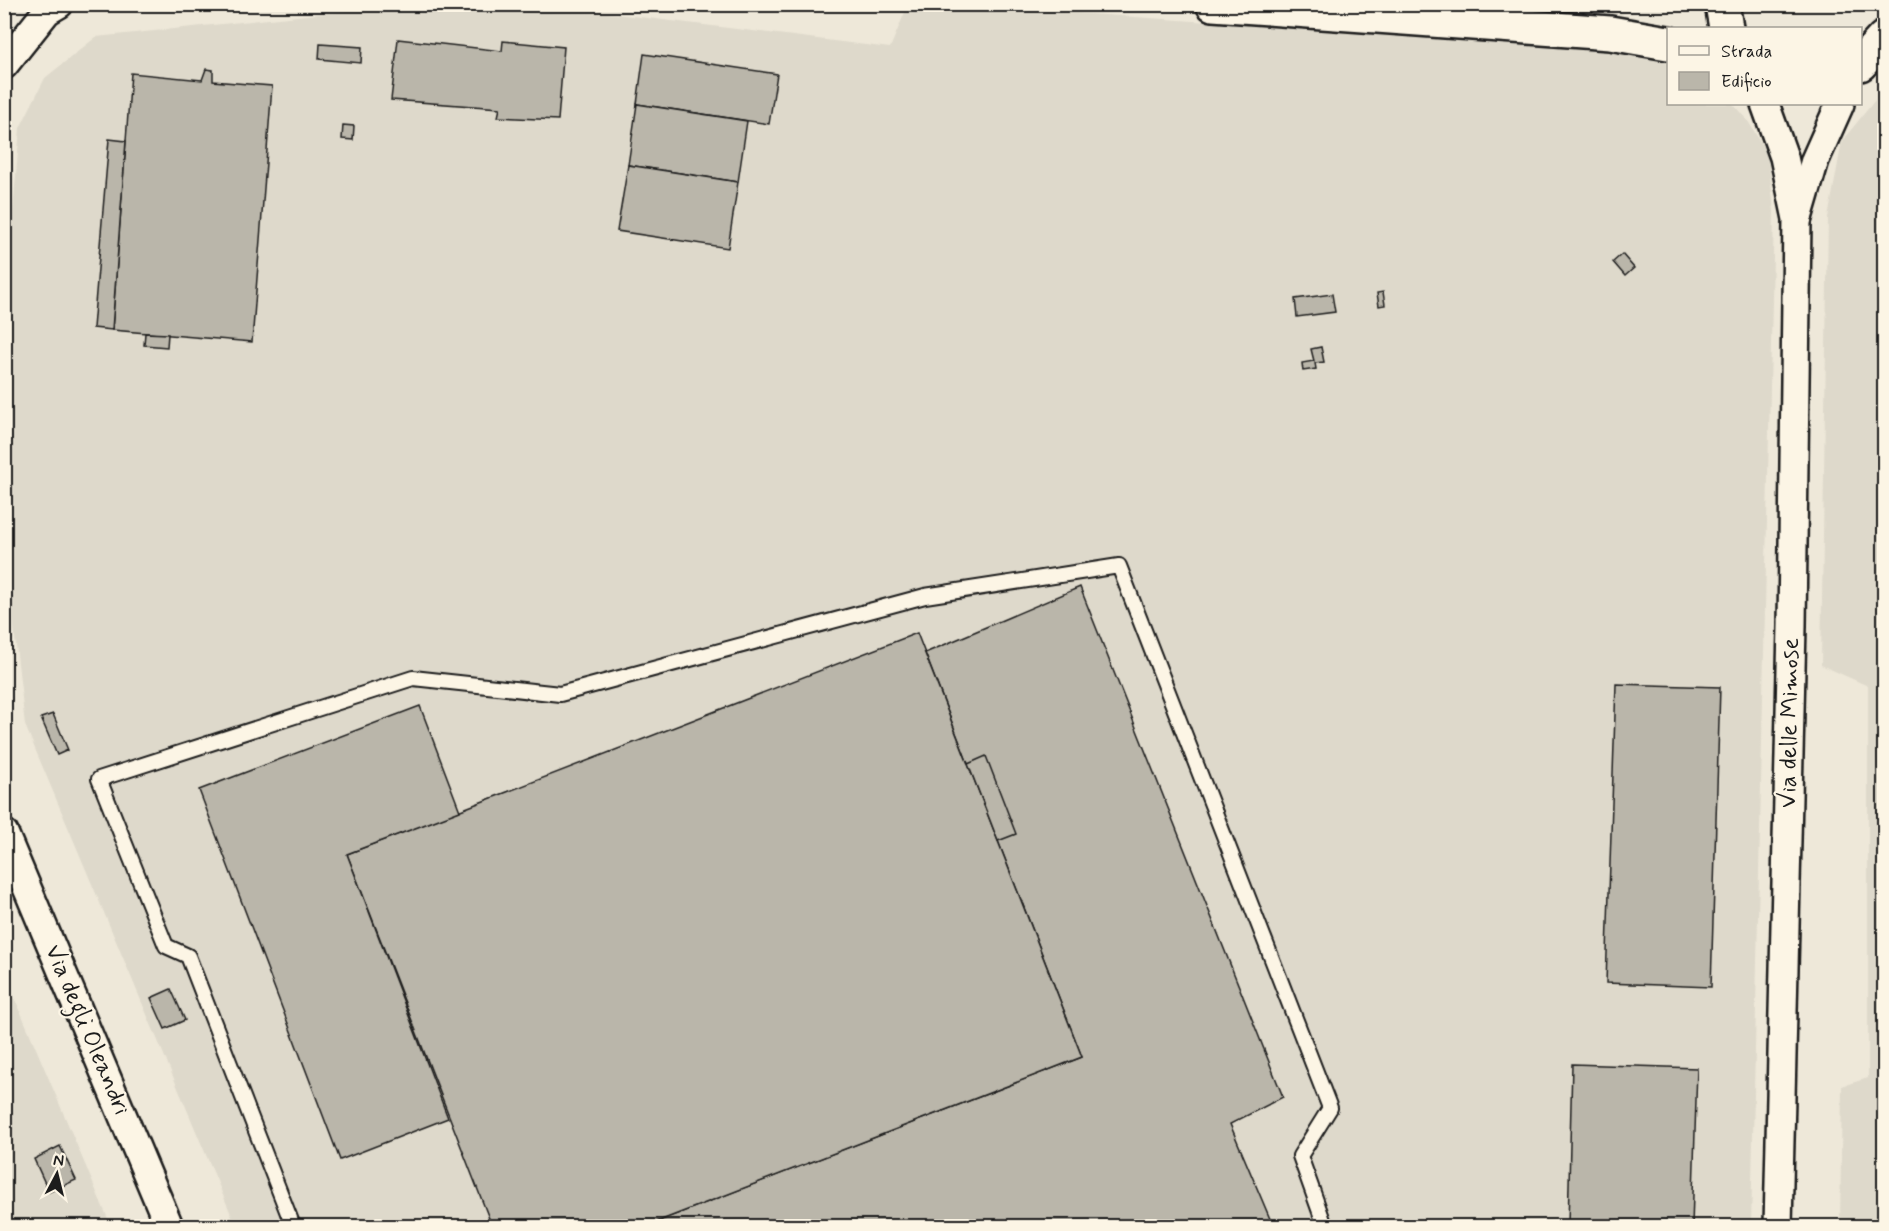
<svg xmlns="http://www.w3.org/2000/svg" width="1889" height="1231" viewBox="0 0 1889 1231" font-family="Mynerve,sans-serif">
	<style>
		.built { fill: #ded9cb }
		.building { fill: #bab6aa; stroke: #1c1c1c; stroke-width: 1.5 }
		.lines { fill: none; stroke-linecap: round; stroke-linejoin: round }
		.service-casing { stroke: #1c1c1c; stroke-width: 18 }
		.minor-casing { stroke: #1c1c1c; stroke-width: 32 }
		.tertiary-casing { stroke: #1c1c1c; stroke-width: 38 }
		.service { stroke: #fcf5e5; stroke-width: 14 }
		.minor { stroke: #fcf5e5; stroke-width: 27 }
		.tertiary { stroke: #fcf5e5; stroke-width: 33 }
		.labels { text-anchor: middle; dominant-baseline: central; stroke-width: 4.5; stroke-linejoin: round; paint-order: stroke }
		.street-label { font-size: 24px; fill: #1c1c1c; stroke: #fcf5e5 }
	</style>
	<rect width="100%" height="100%" fill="#eee8d9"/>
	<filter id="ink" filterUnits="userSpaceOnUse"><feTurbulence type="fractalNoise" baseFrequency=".0167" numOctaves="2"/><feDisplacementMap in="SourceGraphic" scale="12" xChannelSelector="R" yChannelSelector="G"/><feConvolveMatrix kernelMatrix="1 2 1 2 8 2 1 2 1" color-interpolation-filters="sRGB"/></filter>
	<g filter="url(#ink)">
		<g class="built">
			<path d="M 908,5 L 958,5 L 1605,49 L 1668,60 L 1668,104 L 1733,104 L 1748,121 L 1768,155 L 1774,212 L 1751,1226 L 236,1226 L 25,725 L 4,540 L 4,317 L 20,128 L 45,78 L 96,37 L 366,9 L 607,13 L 890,48 Z"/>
			<path d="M 1884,89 L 1884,1226 L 1840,1226 L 1842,1086 L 1868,1078 L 1868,686 L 1821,665 L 1828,218 L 1842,141 Z"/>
			<path d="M 5,975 L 111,1226 L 5,1226 Z"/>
		</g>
		<g class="building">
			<path d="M 398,39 L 502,51 L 503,41 L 564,47 L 558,120 L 498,117 L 500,108 L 391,100 Z"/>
			<path d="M 320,44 L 362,47 L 361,63 L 319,59 Z"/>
			<path d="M 644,54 L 777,74 L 769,124 L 637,104 Z"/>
			<path d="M 206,69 L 213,70 L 213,81 L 272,86 L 252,342 L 112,330 L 131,73 L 202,80 Z"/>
			<path d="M 637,104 L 747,121 L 738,182 L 628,165 Z"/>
			<path d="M 343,125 L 354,126 L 353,140 L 342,139 Z"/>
			<path d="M 109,139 L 126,141 L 112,330 L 93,328 Z"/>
			<path d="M 628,165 L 738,182 L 728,248 L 617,231 Z"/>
			<path d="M 1622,254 L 1634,268 L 1625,276 L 1613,262 Z"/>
			<path d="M 1383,292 L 1385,305 L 1379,306 L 1377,293 Z"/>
			<path d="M 1332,294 L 1335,312 L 1297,317 L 1295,299 Z"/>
			<path d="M 145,333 L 168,334 L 167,347 L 144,345 Z"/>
			<path d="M 1321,347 L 1324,362 L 1315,363 L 1316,369 L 1303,371 L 1302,363 L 1314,361 L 1311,349 Z"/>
			<path d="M 1080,587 L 1283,1097 L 1230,1124 L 1273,1226 L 646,1226 L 1082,1057 L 925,653 Z"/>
			<path d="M 917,633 L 1082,1057 L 646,1226 L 492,1226 L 347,854 Z"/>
			<path d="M 1616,684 L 1720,687 L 1711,987 L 1606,983 Z"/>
			<path d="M 420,706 L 460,811 L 347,854 L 448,1118 L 340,1160 L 199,790 Z"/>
			<path d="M 53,714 L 68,750 L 57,755 L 41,718 Z"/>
			<path d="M 986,756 L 1016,834 L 998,841 L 968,764 Z"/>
			<path d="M 171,989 L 185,1020 L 165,1029 L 151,998 Z"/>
			<path d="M 1572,1064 L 1697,1068 L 1692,1226 L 1568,1226 Z"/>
			<path d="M 60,1146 L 76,1180 L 49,1192 L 34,1159 Z"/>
		</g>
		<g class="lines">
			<defs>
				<path id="service" d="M 293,1226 L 188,956 L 166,946 L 99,779 L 413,678 L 560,694 L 925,596 L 1119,566 L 1330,1108 L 1300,1156 L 1325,1226"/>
				<g id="minor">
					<path d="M 4,65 L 47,11 L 59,4"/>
					<path d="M 1765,104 L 1784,157 L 1797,219 L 1792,626 L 1778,1226"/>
					<path d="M 1798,218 L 1815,160 L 1840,104"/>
					<path d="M 4,833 L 169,1226"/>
				</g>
				<g id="tertiary">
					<path d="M 1213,4 L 1610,33 L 1668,43"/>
					<path d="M 1722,4 L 1726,28"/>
					<path d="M 1860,64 L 1884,38"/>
				</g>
			</defs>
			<use href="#service" class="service-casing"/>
			<use href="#minor" class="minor-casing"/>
			<use href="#tertiary" class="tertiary-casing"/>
			<use href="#service" class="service"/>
			<use href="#minor" class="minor"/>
			<use href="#tertiary" class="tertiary"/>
		</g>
	</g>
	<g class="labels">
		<g class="street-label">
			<text transform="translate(1790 723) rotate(-89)">Via delle Mimose</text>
			<text transform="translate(87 1030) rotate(67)">Via degli Oleandri</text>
		</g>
	</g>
	<rect width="1889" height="1231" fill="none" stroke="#fcf5e5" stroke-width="24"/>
	<rect x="12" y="12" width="1865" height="1207" fill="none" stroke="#1c1c1c" stroke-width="2" filter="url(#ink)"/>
	<rect x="1667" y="27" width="195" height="78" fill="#fcf5e5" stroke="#a29e95" stroke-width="1.5"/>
	<rect x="1679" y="46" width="30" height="9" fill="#fcf5e5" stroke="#a29e95" stroke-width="1.5"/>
	<text x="1721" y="57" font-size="18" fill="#1c1c1c">Strada</text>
	<rect x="1679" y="72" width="30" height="18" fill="#bab6aa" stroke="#a29e95" stroke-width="1.5"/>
	<text x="1721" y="87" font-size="18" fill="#1c1c1c">Edificio</text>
	<g transform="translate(57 1174) rotate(7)" stroke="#fcf5e5" stroke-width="4.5" paint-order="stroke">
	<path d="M0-4.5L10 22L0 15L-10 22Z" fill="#1c1c1c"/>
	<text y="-9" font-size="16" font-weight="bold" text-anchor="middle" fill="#1c1c1c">N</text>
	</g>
</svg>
